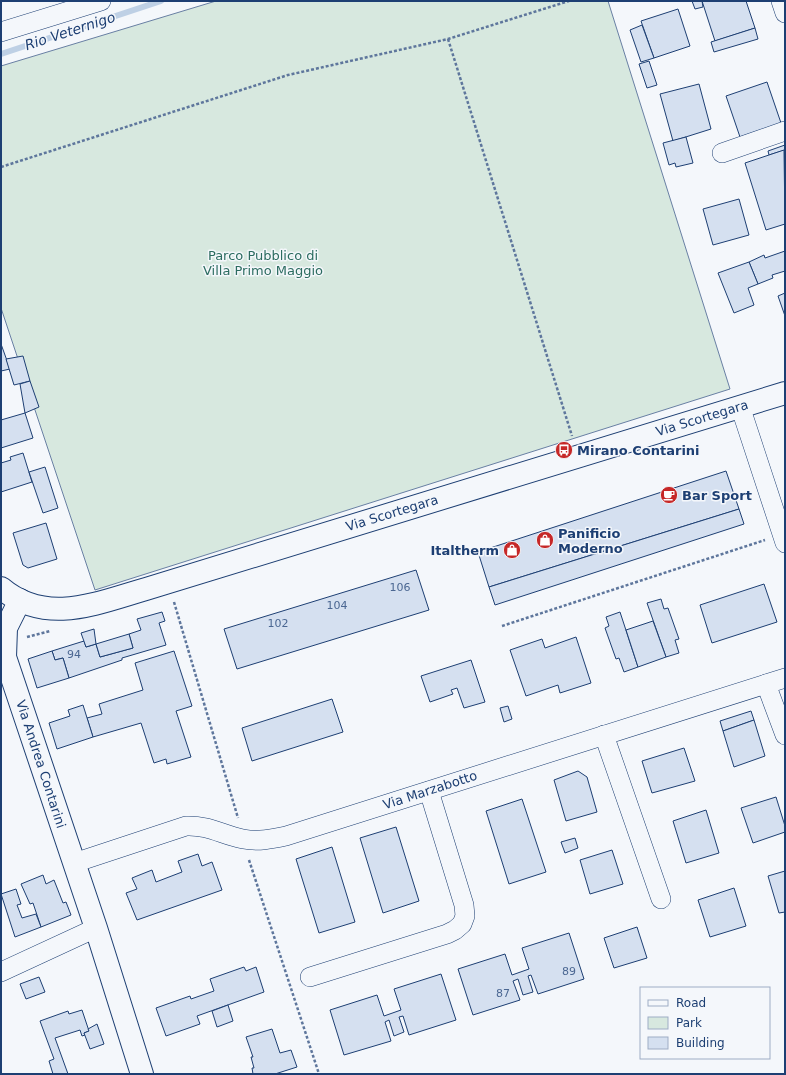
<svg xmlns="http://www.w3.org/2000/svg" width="786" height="1075" viewBox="0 0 786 1075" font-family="'DejaVu Sans',sans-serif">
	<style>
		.green { fill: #d7e8df; stroke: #687fa3 }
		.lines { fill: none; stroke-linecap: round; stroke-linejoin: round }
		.stream { stroke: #bed0e5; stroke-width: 6 }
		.building { fill: #d5e0f0; stroke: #1d3f73 }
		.minor-casing { stroke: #1d3f73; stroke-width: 20 }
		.tertiary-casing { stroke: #1d3f73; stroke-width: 24 }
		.path { stroke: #5e769c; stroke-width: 2.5; stroke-dasharray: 3 2; stroke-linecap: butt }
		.minor { stroke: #f4f7fb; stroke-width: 19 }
		.tertiary { stroke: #f4f7fb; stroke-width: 22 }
		.labels { text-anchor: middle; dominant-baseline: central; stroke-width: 3; stroke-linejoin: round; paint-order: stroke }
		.number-label { font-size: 11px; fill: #4b6792 }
		.park-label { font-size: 13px; fill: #2c6c60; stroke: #f4f7fb }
		.street-label { font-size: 13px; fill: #1d3f73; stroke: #f4f7fb }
		.poi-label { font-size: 13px; font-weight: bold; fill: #1d3f73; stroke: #f4f7fb; text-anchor: start }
		.water-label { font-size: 14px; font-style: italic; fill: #1d3f73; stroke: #f4f7fb }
	</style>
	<rect width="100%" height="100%" fill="#f4f7fb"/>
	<path class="green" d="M 216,1 L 608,1 L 730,389 L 95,590 L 1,308 L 1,66 Z"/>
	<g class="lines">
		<path class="stream" d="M 1,54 L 161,1"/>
	</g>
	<g class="building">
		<path d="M 692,1 L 702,1 L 703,7 L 695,9 Z"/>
		<path d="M 702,1 L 746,1 L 755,28 L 715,41 Z"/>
		<path d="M 678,9 L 690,46 L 654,58 L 641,21 Z"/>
		<path d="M 642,25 L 654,58 L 641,62 L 630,30 Z"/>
		<path d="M 755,28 L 758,39 L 714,52 L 711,42 Z"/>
		<path d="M 649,61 L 657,85 L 647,88 L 639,64 Z"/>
		<path d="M 767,82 L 781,123 L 740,137 L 726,96 Z"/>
		<path d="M 699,84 L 711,129 L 673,141 L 660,94 Z"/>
		<path d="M 686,137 L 693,163 L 676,167 L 675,163 L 669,165 L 663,143 Z"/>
		<path d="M 785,145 L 785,150 L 769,155 L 768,151 Z"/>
		<path d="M 784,150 L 785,224 L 766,230 L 745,163 Z"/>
		<path d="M 739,199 L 749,235 L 713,245 L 703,209 Z"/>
		<path d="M 785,251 L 785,271 L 772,275 L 773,278 L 758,284 L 749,262 L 764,255 L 765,258 Z"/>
		<path d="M 749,262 L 758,284 L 748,288 L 754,305 L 734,313 L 718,273 Z"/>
		<path d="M 785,293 L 785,316 L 778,296 Z"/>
		<path d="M 1,344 L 10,369 L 1,371 Z"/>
		<path d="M 23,356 L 30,381 L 14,385 L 6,359 Z"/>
		<path d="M 30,381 L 39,407 L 25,413 L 20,384 Z"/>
		<path d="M 25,413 L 33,438 L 1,448 L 1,420 Z"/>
		<path d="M 23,453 L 32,482 L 1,492 L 1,463 L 11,460 L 10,457 Z"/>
		<path d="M 45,467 L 58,508 L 43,513 L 29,472 Z"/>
		<path d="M 726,471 L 739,509 L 489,587 L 478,552 Z"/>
		<path d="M 739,509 L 744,524 L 495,605 L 489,587 Z"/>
		<path d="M 46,523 L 57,559 L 28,568 L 23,565 L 13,533 Z"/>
		<path d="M 416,570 L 429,610 L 237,669 L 224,629 Z"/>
		<path d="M 764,584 L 777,622 L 712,643 L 700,605 Z"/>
		<path d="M 661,599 L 664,609 L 668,608 L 679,639 L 675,640 L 679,653 L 666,657 L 647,603 Z"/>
		<path d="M 162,612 L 165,621 L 159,623 L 166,645 L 122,658 L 122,660 L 69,678 L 63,658 L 55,660 L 52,651 L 84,641 L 86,647 L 96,644 L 100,657 L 133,648 L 129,634 L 141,630 L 137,619 Z"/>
		<path d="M 620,612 L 638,667 L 624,672 L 619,658 L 616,659 L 605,628 L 609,626 L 606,617 Z"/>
		<path d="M 653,621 L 666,657 L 638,667 L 626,630 Z"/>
		<path d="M 94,629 L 96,644 L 86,647 L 81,633 Z"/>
		<path d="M 129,634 L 133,648 L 100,657 L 96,644 Z"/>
		<path d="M 576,637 L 591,683 L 560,693 L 558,685 L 526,696 L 510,650 L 542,639 L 545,648 Z"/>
		<path d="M 52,651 L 55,660 L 63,658 L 69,678 L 37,688 L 28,659 Z"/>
		<path d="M 174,651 L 192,706 L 176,711 L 191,757 L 167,764 L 166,759 L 154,763 L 141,723 L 93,737 L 87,718 L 102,714 L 99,704 L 143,690 L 135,663 Z"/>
		<path d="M 471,660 L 485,702 L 464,708 L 457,688 L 451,690 L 453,694 L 430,702 L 421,676 Z"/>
		<path d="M 332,699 L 343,732 L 252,761 L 242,728 Z"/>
		<path d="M 83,705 L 93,737 L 57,749 L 49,723 L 70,716 L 68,710 Z"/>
		<path d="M 508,706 L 512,719 L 504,722 L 500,708 Z"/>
		<path d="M 751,711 L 754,720 L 723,731 L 720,721 Z"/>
		<path d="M 754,720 L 765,756 L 734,767 L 723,731 Z"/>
		<path d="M 684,748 L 695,781 L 652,793 L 642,761 Z"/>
		<path d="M 578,771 L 587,777 L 597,812 L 566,821 L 554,780 Z"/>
		<path d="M 776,797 L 785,826 L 785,832 L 753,843 L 741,808 Z"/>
		<path d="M 522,799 L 546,872 L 509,884 L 486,811 Z"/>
		<path d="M 706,810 L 719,853 L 686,863 L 673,821 Z"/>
		<path d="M 396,827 L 419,901 L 383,913 L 360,838 Z"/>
		<path d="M 575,838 L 578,848 L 565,853 L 561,842 Z"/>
		<path d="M 332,847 L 355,922 L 319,933 L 296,859 Z"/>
		<path d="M 612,850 L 623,884 L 590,894 L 580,860 Z"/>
		<path d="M 198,854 L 202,866 L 212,862 L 222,890 L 137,920 L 126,893 L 137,889 L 132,878 L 152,870 L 156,882 L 182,872 L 178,861 Z"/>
		<path d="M 785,871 L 785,912 L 779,913 L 768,876 Z"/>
		<path d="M 43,875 L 46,884 L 54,880 L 63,903 L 66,902 L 71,915 L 41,927 L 33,903 L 30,904 L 21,884 Z"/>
		<path d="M 734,888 L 746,926 L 710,937 L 698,900 Z"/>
		<path d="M 16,889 L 21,904 L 17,905 L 22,918 L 36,914 L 41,927 L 15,937 L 1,894 Z"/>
		<path d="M 637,927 L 647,958 L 614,968 L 604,938 Z"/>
		<path d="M 569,933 L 584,979 L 538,994 L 531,975 L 528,976 L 533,992 L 523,995 L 518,979 L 513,981 L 520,1000 L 473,1015 L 458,969 L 505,954 L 512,975 L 529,969 L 522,948 Z"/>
		<path d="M 244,967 L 246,971 L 256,967 L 264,992 L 197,1016 L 200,1024 L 166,1036 L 156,1008 L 190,996 L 191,999 L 214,991 L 210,979 Z"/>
		<path d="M 441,974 L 456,1020 L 409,1035 L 403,1016 L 399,1017 L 404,1032 L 394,1036 L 389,1020 L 385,1022 L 391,1041 L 344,1055 L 330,1010 L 377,995 L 384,1016 L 401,1010 L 394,989 Z"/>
		<path d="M 39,977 L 45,992 L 26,999 L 20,984 Z"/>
		<path d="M 228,1005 L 233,1021 L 217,1027 L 212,1011 Z"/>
		<path d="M 82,1010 L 89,1031 L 84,1033 L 85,1035 L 82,1036 L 80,1030 L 55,1038 L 68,1074 L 53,1074 L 49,1061 L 54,1059 L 40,1021 L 68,1011 L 69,1014 Z"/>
		<path d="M 97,1024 L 104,1044 L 90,1049 L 84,1033 L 89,1031 L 88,1029 Z"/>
		<path d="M 272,1029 L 280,1053 L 291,1050 L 297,1067 L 275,1074 L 253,1074 L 252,1068 L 254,1068 L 251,1057 L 253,1057 L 246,1037 Z"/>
	</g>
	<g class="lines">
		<defs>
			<g id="minor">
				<path d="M 781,1 L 785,13"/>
				<path d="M 1,32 L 101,1"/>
				<path d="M 722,153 L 785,131"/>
				<path d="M 740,406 L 785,543"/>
				<path d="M 766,684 L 785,735"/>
				<path d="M 604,735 L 661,899"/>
				<path d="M 74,863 L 186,826 C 209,825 222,835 243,839 C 258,842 272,839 286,836 L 785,678"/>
				<path d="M 1,972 L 96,928"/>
				<path d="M 310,977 L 447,934 L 455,930 L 462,924 L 465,916 L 464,905 L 429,791"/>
			</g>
			<g id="tertiary">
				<path d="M 1,588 C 46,626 97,603 146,589 L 785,393"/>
				<path d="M 20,600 L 6,628 L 5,657 L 96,928 L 142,1074"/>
			</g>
		</defs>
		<use href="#minor" class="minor-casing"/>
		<use href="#tertiary" class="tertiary-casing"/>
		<g class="path">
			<path d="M 448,39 L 572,436"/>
			<path d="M 1,167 L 288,75 L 448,39 L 569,1"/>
			<path d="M 174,602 L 238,818"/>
			<path d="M 502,626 L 765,540"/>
			<path d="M 27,637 L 50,631"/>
			<path d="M 249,860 L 319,1074"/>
		</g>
		<use href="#minor" class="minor"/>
		<use href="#tertiary" class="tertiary"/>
	</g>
	<defs>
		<symbol id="bus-disc" viewBox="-11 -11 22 22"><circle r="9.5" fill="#c62828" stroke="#f4f7fb"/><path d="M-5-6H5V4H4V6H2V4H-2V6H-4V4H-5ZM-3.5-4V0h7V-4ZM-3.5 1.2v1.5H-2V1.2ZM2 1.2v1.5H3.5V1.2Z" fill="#fff"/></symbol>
		<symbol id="cafe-disc" viewBox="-11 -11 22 22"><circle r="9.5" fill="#c62828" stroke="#f4f7fb"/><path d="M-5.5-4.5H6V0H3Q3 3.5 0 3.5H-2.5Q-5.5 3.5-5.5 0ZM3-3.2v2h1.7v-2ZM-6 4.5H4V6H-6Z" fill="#fff"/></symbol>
		<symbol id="shop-disc" viewBox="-11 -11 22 22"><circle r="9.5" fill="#c62828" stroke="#f4f7fb"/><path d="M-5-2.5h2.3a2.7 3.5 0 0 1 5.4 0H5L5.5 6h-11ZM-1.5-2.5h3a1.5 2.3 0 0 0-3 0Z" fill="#fff"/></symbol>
	</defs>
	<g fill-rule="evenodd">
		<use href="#bus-disc" x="554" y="440" width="20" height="20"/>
		<use href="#cafe-disc" x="659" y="485" width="20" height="20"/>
		<use href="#shop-disc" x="535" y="530" width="20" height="20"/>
		<use href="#shop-disc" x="502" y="540" width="20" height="20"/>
	</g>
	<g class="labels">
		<g class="number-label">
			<text x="400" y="587">106</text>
			<text x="337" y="605">104</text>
			<text x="278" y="623">102</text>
			<text x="74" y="654">94</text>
			<text x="569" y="971">89</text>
			<text x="503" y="993">87</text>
		</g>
		<g class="park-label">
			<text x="263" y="255">Parco Pubblico di<tspan x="263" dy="15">Villa Primo Maggio</tspan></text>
		</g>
		<g class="street-label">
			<text transform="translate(702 418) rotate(-17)">Via Scortegara</text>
			<text transform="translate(392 513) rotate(-17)">Via Scortegara</text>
			<text transform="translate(41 764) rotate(72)">Via Andrea Contarini</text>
			<text transform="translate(430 790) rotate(-18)">Via Marzabotto</text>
		</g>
		<g class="poi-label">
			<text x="577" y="450">Mirano Contarini</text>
			<text x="682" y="495">Bar Sport</text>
			<text x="558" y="533">Panificio<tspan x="558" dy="15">Moderno</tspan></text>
			<text x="499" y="550" text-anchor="end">Italtherm</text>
		</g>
		<g class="water-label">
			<text transform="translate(70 31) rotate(-18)">Rio Veternigo</text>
		</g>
	</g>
	<rect width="786" height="1075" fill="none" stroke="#1d3f73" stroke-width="4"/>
	<rect x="640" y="987" width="130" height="72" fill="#f4f7fb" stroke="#9eadc5"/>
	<rect x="648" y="1000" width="20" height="6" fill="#f4f7fb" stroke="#9eadc5"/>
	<text x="676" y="1007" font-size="12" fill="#1d3f73">Road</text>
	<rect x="648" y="1017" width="20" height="12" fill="#d7e8df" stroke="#9eadc5"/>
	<text x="676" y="1027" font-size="12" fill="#1d3f73">Park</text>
	<rect x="648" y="1037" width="20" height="12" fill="#d5e0f0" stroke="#9eadc5"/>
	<text x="676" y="1047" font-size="12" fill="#1d3f73">Building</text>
</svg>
